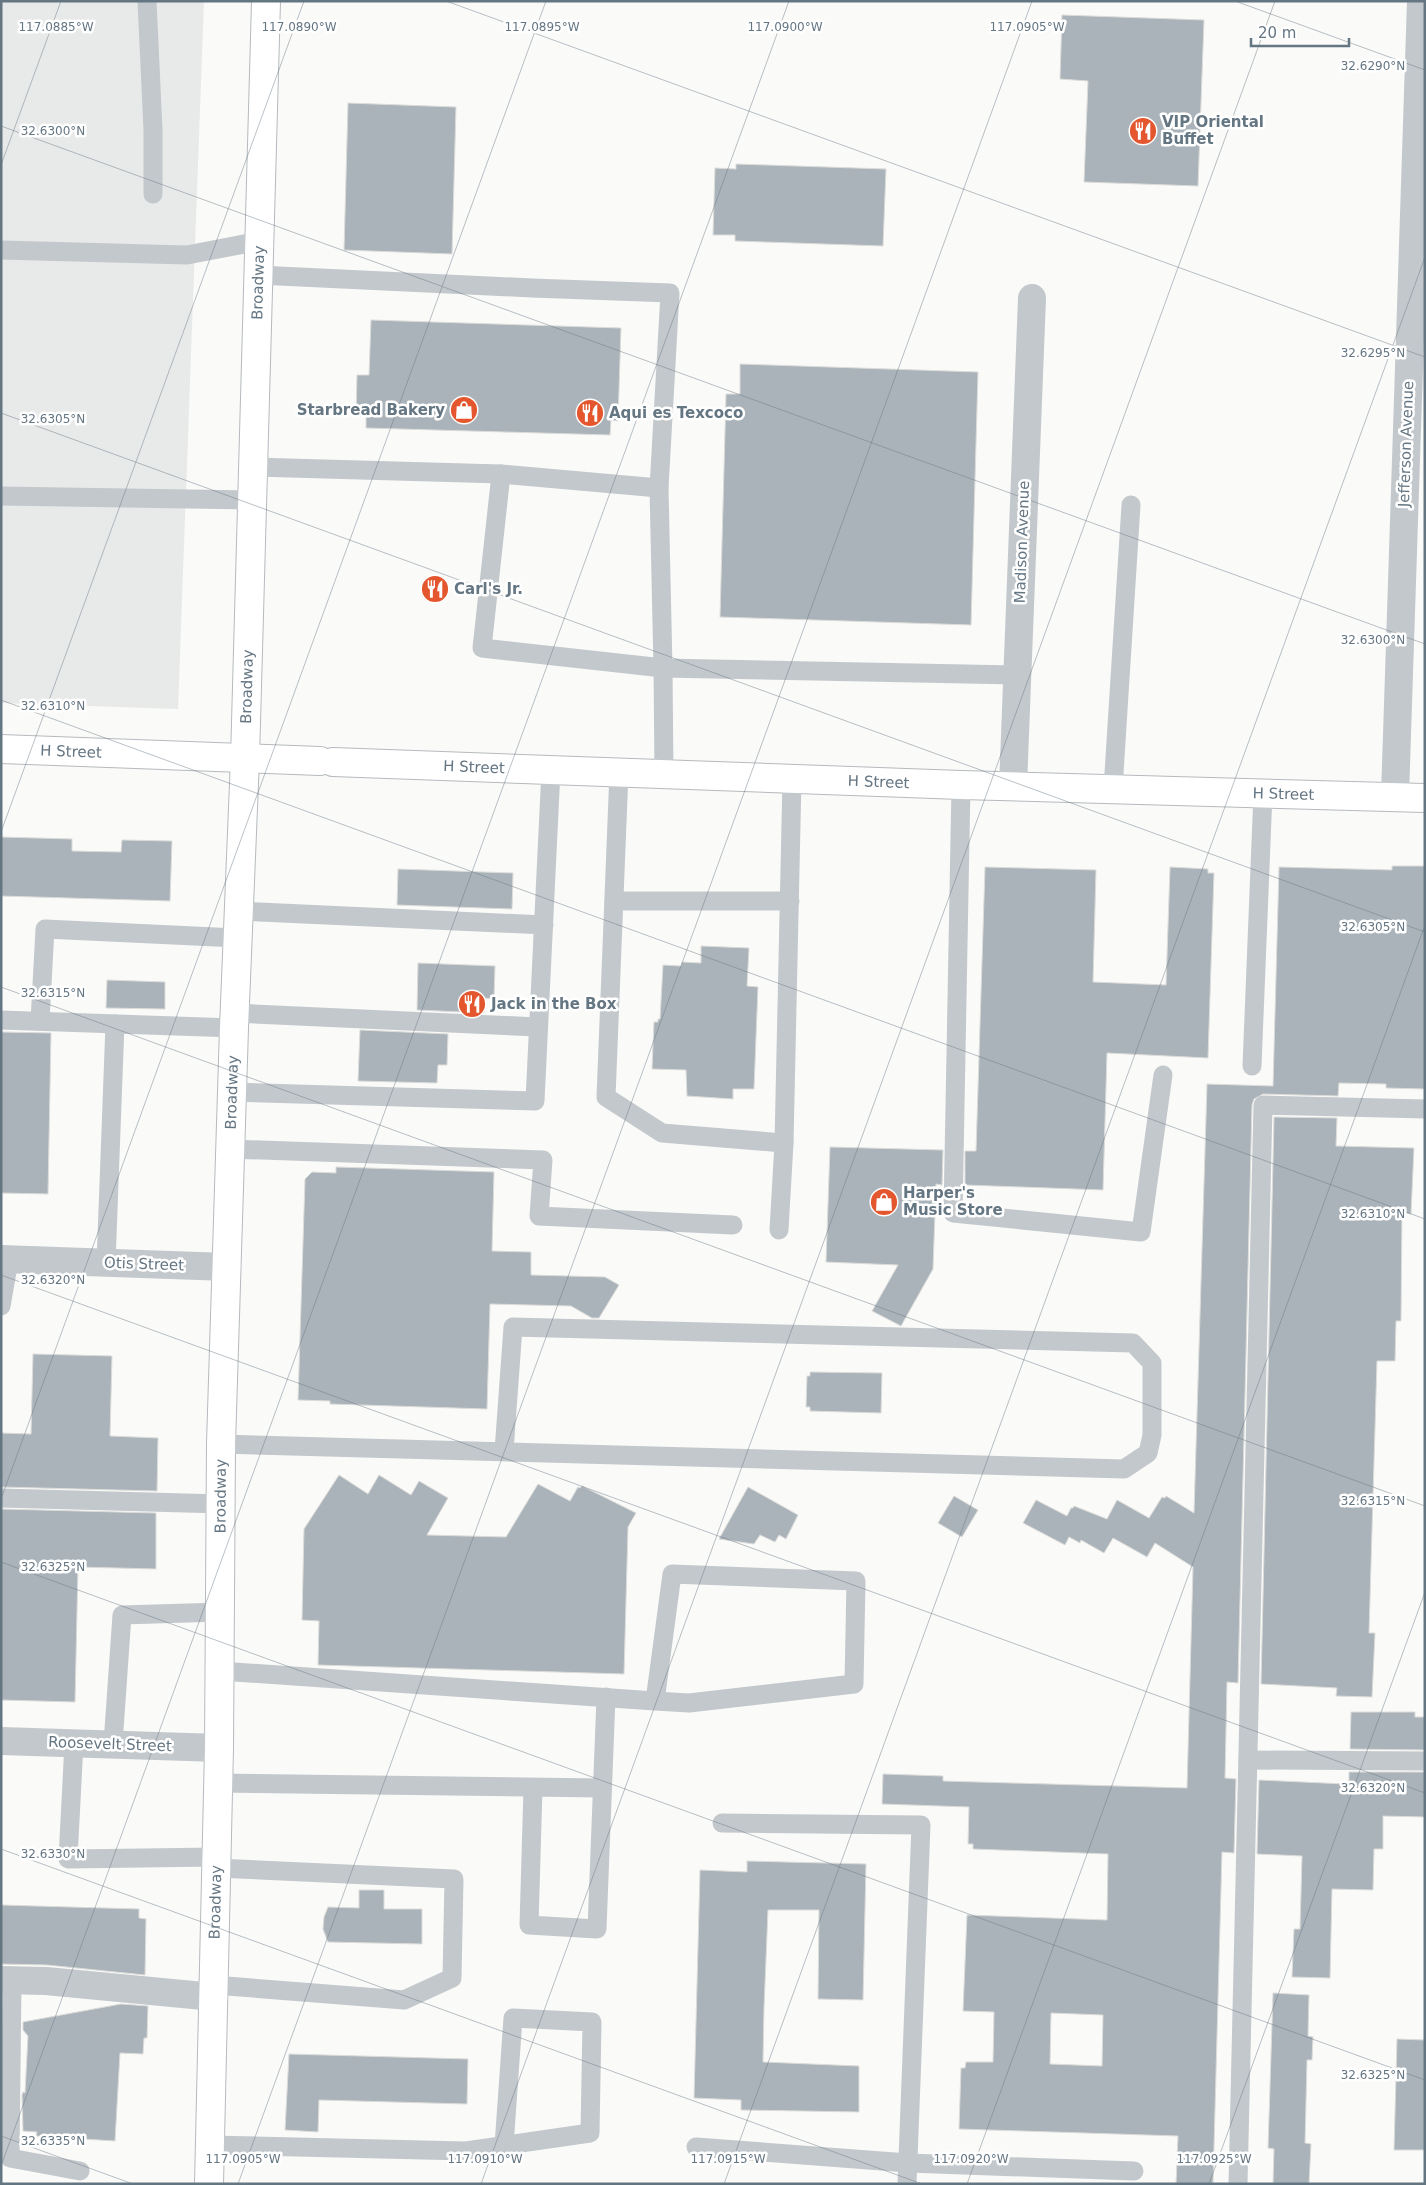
<svg xmlns="http://www.w3.org/2000/svg" width="1426" height="2185" viewBox="0 0 1426 2185" font-family="'DejaVu Sans',sans-serif">
	<style>
		.built { fill: #e8e9e9 }
		.building { fill: #aab3b9; stroke: #dcdcda; fill-rule: evenodd }
		.lines { fill: none; stroke-linecap: round; stroke-linejoin: round }
		.primary-casing { stroke: #b5babe; stroke-width: 30 }
		.lane { stroke: #c3c8cc; stroke-width: 19 }
		.street { stroke: #c3c8cc; stroke-width: 28 }
		.primary { stroke: #fff; stroke-width: 28 }
		.ticks { fill: none; stroke: #657683; stroke-width: 1; stroke-opacity: 0.45 }
		.labels { text-anchor: middle; dominant-baseline: central; stroke-width: 5; stroke-linejoin: round; paint-order: stroke }
		.poi-label { font-size: 15px; font-weight: bold; fill: #657683; stroke: #fff; text-anchor: start }
		.street-label { font-size: 15px; fill: #657683; stroke: #fff }
		.ticks-label { font-size: 12px; text-anchor: middle; fill: #657683; stroke: #fff; stroke-width: 5; stroke-linejoin: round; paint-order: stroke }
	</style>
	<rect width="100%" height="100%" fill="#fafaf8"/>
	<path class="built" d="M 1,1 L 204,1 L 178,709 L 1,703 Z"/>
	<g class="building">
		<path d="M 1062,15 L 1204,20 L 1198,186 L 1084,182 L 1088,81 L 1060,79 Z"/>
		<path d="M 348,103 L 456,107 L 452,254 L 344,250 Z"/>
		<path d="M 736,164 L 886,169 L 883,246 L 735,241 L 735,235 L 713,235 L 715,168 L 736,169 Z"/>
		<path d="M 371,320 L 621,328 L 618,421 L 611,420 L 610,435 L 366,428 L 366,416 L 356,416 L 357,375 L 369,375 Z"/>
		<path d="M 740,364 L 978,372 L 971,625 L 720,617 L 726,394 L 740,394 Z"/>
		<path d="M 1,837 L 72,839 L 72,851 L 121,852 L 122,840 L 172,841 L 170,901 L 1,896 Z"/>
		<path d="M 1392,866 L 1425,866 L 1425,1089 L 1386,1088 L 1386,1084 L 1339,1083 L 1338,1096 L 1263,1094 L 1254,1099 L 1252,1105 L 1238,1683 L 1227,1682 L 1225,1778 L 1236,1779 L 1234,1853 L 1222,1852 L 1213,2184 L 1176,2184 L 1178,2136 L 959,2129 L 961,2068 L 965,2068 L 966,2062 L 993,2062 L 994,2012 L 963,2011 L 967,1915 L 1107,1920 L 1108,1854 L 973,1849 L 973,1844 L 968,1844 L 969,1807 L 882,1804 L 883,1774 L 943,1776 L 943,1781 L 1187,1788 L 1193,1567 L 1155,1543 L 1147,1557 L 1113,1538 L 1104,1553 L 1081,1540 L 1080,1543 L 1069,1537 L 1065,1545 L 1023,1523 L 1036,1500 L 1067,1516 L 1071,1508 L 1073,1508 L 1074,1506 L 1107,1519 L 1117,1500 L 1149,1518 L 1162,1497 L 1165,1498 L 1166,1496 L 1194,1513 L 1207,1084 L 1273,1086 L 1279,867 L 1392,870 ZM 1051,2013 L 1103,2015 L 1102,2066 L 1050,2064 Z"/>
		<path d="M 985,867 L 1096,870 L 1093,982 L 1166,985 L 1170,867 L 1208,869 L 1208,873 L 1214,873 L 1208,1058 L 1107,1053 L 1103,1190 L 965,1185 L 965,1151 L 976,1151 Z"/>
		<path d="M 398,869 L 513,873 L 512,909 L 397,905 Z"/>
		<path d="M 701,946 L 749,948 L 747,986 L 758,987 L 754,1089 L 733,1089 L 733,1099 L 687,1096 L 686,1070 L 652,1069 L 654,1022 L 658,1022 L 658,1019 L 660,1019 L 663,965 L 681,966 L 682,962 L 701,963 Z"/>
		<path d="M 418,963 L 495,966 L 494,999 L 484,998 L 484,1013 L 417,1010 Z"/>
		<path d="M 107,980 L 165,982 L 165,1009 L 106,1008 Z"/>
		<path d="M 360,1030 L 448,1034 L 447,1065 L 438,1065 L 437,1083 L 358,1081 Z"/>
		<path d="M 1,1032 L 51,1033 L 48,1194 L 1,1193 Z"/>
		<path d="M 1274,1117 L 1337,1118 L 1336,1146 L 1414,1148 L 1411,1214 L 1402,1213 L 1401,1321 L 1396,1321 L 1395,1361 L 1377,1361 L 1369,1633 L 1375,1633 L 1372,1697 L 1336,1696 L 1337,1688 L 1261,1684 Z"/>
		<path d="M 830,1147 L 943,1150 L 942,1185 L 936,1184 L 933,1269 L 901,1326 L 872,1311 L 898,1265 L 826,1262 Z"/>
		<path d="M 336,1167 L 494,1172 L 492,1251 L 531,1252 L 531,1275 L 605,1277 L 619,1285 L 599,1318 L 592,1318 L 571,1306 L 490,1304 L 487,1409 L 330,1404 L 330,1401 L 298,1400 L 305,1179 L 312,1172 L 336,1173 Z"/>
		<path d="M 33,1354 L 112,1356 L 110,1436 L 158,1438 L 157,1491 L 1,1487 L 1,1433 L 31,1434 Z"/>
		<path d="M 810,1372 L 882,1373 L 881,1413 L 810,1411 L 810,1407 L 806,1407 L 807,1376 L 810,1376 Z"/>
		<path d="M 339,1475 L 368,1494 L 379,1475 L 411,1495 L 419,1481 L 448,1498 L 427,1535 L 506,1537 L 538,1484 L 570,1501 L 578,1487 L 580,1488 L 582,1486 L 636,1513 L 628,1527 L 624,1674 L 318,1665 L 319,1621 L 302,1620 L 304,1529 Z"/>
		<path d="M 748,1487 L 798,1515 L 786,1539 L 779,1535 L 775,1542 L 760,1535 L 754,1544 L 719,1539 Z"/>
		<path d="M 954,1496 L 978,1510 L 962,1537 L 938,1523 Z"/>
		<path d="M 1,1509 L 156,1513 L 156,1569 L 78,1567 L 75,1702 L 1,1700 Z"/>
		<path d="M 1351,1712 L 1415,1712 L 1415,1717 L 1425,1717 L 1425,1750 L 1350,1749 Z"/>
		<path d="M 1349,1772 L 1425,1772 L 1425,1817 L 1383,1816 L 1383,1849 L 1374,1849 L 1373,1890 L 1332,1889 L 1330,1978 L 1292,1977 L 1294,1929 L 1300,1929 L 1302,1856 L 1257,1854 L 1259,1780 L 1346,1784 L 1349,1783 Z"/>
		<path d="M 747,1861 L 866,1864 L 863,2000 L 818,1999 L 819,1910 L 768,1910 L 764,2008 L 763,2062 L 859,2066 L 859,2112 L 741,2110 L 741,2100 L 694,2098 L 700,1870 L 747,1872 Z"/>
		<path d="M 359,1890 L 384,1890 L 384,1909 L 422,1909 L 422,1944 L 328,1942 L 323,1929 L 324,1917 L 328,1907 L 359,1908 Z"/>
		<path d="M 1,1905 L 139,1909 L 139,1918 L 146,1919 L 145,1975 L 47,1965 L 1,1964 Z"/>
		<path d="M 1273,1993 L 1309,1995 L 1308,2036 L 1313,2037 L 1312,2060 L 1307,2060 L 1305,2143 L 1311,2144 L 1309,2184 L 1273,2184 L 1274,2149 L 1268,2148 Z"/>
		<path d="M 121,2004 L 148,2006 L 147,2038 L 144,2038 L 143,2054 L 120,2053 L 115,2141 L 36,2136 L 37,2132 L 23,2131 L 22,2095 L 23,2092 L 25,2093 L 28,2036 L 23,2030 L 23,2022 Z"/>
		<path d="M 1397,2039 L 1425,2040 L 1425,2150 L 1394,2150 Z"/>
		<path d="M 289,2054 L 468,2059 L 467,2104 L 319,2100 L 318,2132 L 285,2130 Z"/>
	</g>
	<g class="lines">
		<defs>
			<g id="primary">
				<path id="s1" d="M 1,749 L 320,761"/>
				<path id="s2" d="M 333,762 L 961,785 L 1425,798"/>
				<path id="s3" d="M 209,2184 L 219,1748 L 221,1444 L 234,1028 L 245,759 L 266,1"/>
			</g>
		</defs>
		<use href="#primary" class="primary-casing"/>
		<g class="lane">
			<path d="M 147,1 L 153,130 L 153,194"/>
			<path d="M 1,250 L 187,255 L 260,241"/>
			<path d="M 258,275 L 532,288 L 670,293 L 659,488 L 663,668 L 1017,675"/>
			<path d="M 253,467 L 501,474"/>
			<path d="M 659,488 L 501,474 L 482,648 L 663,668 L 664,774"/>
			<path d="M 1,496 L 252,500"/>
			<path d="M 619,772 L 606,1097 L 662,1133 L 784,1143 L 779,1230"/>
			<path d="M 961,785 L 953,1213 L 1141,1232 L 1163,1075"/>
			<path d="M 1113,789 L 1131,505"/>
			<path d="M 614,901 L 790,901"/>
			<path d="M 239,911 L 544,925"/>
			<path d="M 234,1013 L 538,1027"/>
			<path d="M 1,1020 L 234,1028"/>
			<path d="M 40,1021 L 45,929 L 237,938"/>
			<path d="M 1252,1066 L 1263,793"/>
			<path d="M 232,1092 L 535,1101 L 551,770"/>
			<path d="M 784,1143 L 792,778"/>
			<path d="M 230,1149 L 543,1160 L 539,1216 L 733,1225"/>
			<path d="M 106,1263 L 115,1024"/>
			<path d="M 1,1306 L 9,1260"/>
			<path d="M 221,1444 L 1124,1469 L 1148,1453 L 1152,1435 L 1152,1363 L 1133,1343 L 513,1327 L 504,1451"/>
			<path d="M 1,1498 L 222,1504"/>
			<path d="M 220,1671 L 655,1701 L 689,1703 L 854,1684 L 856,1581 L 672,1574 L 655,1701"/>
			<path d="M 74,1743 L 68,1859 L 216,1857"/>
			<path d="M 113,1744 L 122,1615 L 221,1612"/>
			<path d="M 1248,1760 L 1425,1761"/>
			<path d="M 218,1783 L 602,1788"/>
			<path d="M 533,1788 L 529,1925 L 597,1929 L 606,1697"/>
			<path d="M 722,1823 L 921,1825 L 907,2184"/>
			<path d="M 12,1980 L 10,2158 L 80,2171"/>
			<path d="M 214,1985 L 404,2000 L 452,1978 L 454,1879 L 216,1868"/>
			<path d="M 210,2145 L 466,2151 L 590,2133 L 592,2022 L 513,2018 L 504,2146"/>
			<path d="M 696,2147 L 908,2163 L 1134,2171"/>
			<path d="M 1238,2184 L 1263,1105 L 1425,1109"/>
		</g>
		<g class="street">
			<path d="M 1013,786 L 1032,298"/>
			<path d="M 1395,796 L 1421,1"/>
			<path d="M 1,1259 L 227,1267"/>
			<path d="M 1,1741 L 219,1748"/>
			<path d="M 1,1980 L 46,1981 L 214,1997"/>
		</g>
		<use href="#primary" class="primary"/>
	</g>
	<path class="ticks" d="M 446,1 L 1425,357M 1235,1 L 1425,70M 1,126 L 1425,644M 1,165 L 61,1M 1,413 L 1425,932M 1,700 L 1425,1219M 1,832 L 304,1M 1,987 L 1425,1506M 1,1275 L 1425,1793M 1,1499 L 546,1M 1,1562 L 1425,2080M 1,1849 L 922,2184M 1,2136 L 133,2184M 1,2166 L 789,1M 238,2184 L 1032,1M 481,2184 L 1275,1M 724,2184 L 1425,257M 967,2184 L 1425,925M 1209,2184 L 1425,1592"/>
	<defs>
		<symbol id="restaurant-disc" viewBox="-11 -11 22 22"><circle r="9.5" fill="#e4572e" stroke="#fff"/><path d="M-5-6h1v4h1v-4h1v4h1v-4h1v5L-1.5 .5V6h-2V.5L-5-1ZM5-6V6H3V1.5H1.5Q1.5-4 5-6Z" fill="#fff"/></symbol>
		<symbol id="shop-disc" viewBox="-11 -11 22 22"><circle r="9.5" fill="#e4572e" stroke="#fff"/><path d="M-5-2.5h2.3a2.7 3.5 0 0 1 5.4 0H5L5.5 6h-11ZM-1.5-2.5h3a1.5 2.3 0 0 0-3 0Z" fill="#fff"/></symbol>
	</defs>
	<g fill-rule="evenodd">
		<use href="#restaurant-disc" x="1127" y="115" width="32" height="32"/>
		<use href="#shop-disc" x="448" y="394" width="32" height="32"/>
		<use href="#restaurant-disc" x="574" y="397" width="32" height="32"/>
		<use href="#restaurant-disc" x="419" y="573" width="32" height="32"/>
		<use href="#restaurant-disc" x="456" y="988" width="32" height="32"/>
		<use href="#shop-disc" x="868" y="1186" width="32" height="32"/>
	</g>
	<g class="labels">
		<g class="poi-label">
			<text x="1162" y="122">VIP Oriental<tspan x="1162" dy="17">Buffet</tspan></text>
			<text x="445" y="410" text-anchor="end">Starbread Bakery</text>
			<text x="609" y="413">Aqui es Texcoco</text>
			<text x="454" y="589">Carl's Jr.</text>
			<text x="491" y="1004">Jack in the Box</text>
			<text x="903" y="1193">Harper's<tspan x="903" dy="17">Music Store</tspan></text>
		</g>
		<g class="street-label">
			<text stroke="none"><textPath href="#s3" startOffset="1902">Broadway</textPath></text>
			<text transform="translate(1406 444) rotate(-88)">Jefferson Avenue</text>
			<text transform="translate(1022 542) rotate(-88)">Madison Avenue</text>
			<text stroke="none"><textPath href="#s3" startOffset="1498">Broadway</textPath></text>
			<text stroke="none"><textPath href="#s1" startOffset="70">H Street</textPath></text>
			<text stroke="none"><textPath href="#s2" startOffset="141">H Street</textPath></text>
			<text stroke="none"><textPath href="#s2" startOffset="546">H Street</textPath></text>
			<text stroke="none"><textPath href="#s2" startOffset="951">H Street</textPath></text>
			<text stroke="none"><textPath href="#s3" startOffset="1092">Broadway</textPath></text>
			<text transform="translate(144 1264) rotate(2)">Otis Street</text>
			<text stroke="none"><textPath href="#s3" startOffset="688">Broadway</textPath></text>
			<text transform="translate(110 1744) rotate(2)">Roosevelt Street</text>
			<text stroke="none"><textPath href="#s3" startOffset="282">Broadway</textPath></text>
		</g>
	</g>
	<g class="ticks-label">
		<text x="1027" y="31">117.0905°W</text>
		<text x="56" y="31">117.0885°W</text>
		<text x="299" y="31">117.0890°W</text>
		<text x="542" y="31">117.0895°W</text>
		<text x="785" y="31">117.0900°W</text>
		<text x="1373" y="70">32.6290°N</text>
		<text x="53" y="135">32.6300°N</text>
		<text x="1373" y="357">32.6295°N</text>
		<text x="53" y="423">32.6305°N</text>
		<text x="1373" y="644">32.6300°N</text>
		<text x="53" y="710">32.6310°N</text>
		<text x="1373" y="931">32.6305°N</text>
		<text x="53" y="997">32.6315°N</text>
		<text x="1373" y="1218">32.6310°N</text>
		<text x="53" y="1284">32.6320°N</text>
		<text x="1373" y="1505">32.6315°N</text>
		<text x="53" y="1571">32.6325°N</text>
		<text x="1373" y="1792">32.6320°N</text>
		<text x="53" y="1858">32.6330°N</text>
		<text x="1373" y="2079">32.6325°N</text>
		<text x="53" y="2145">32.6335°N</text>
		<text x="243" y="2163">117.0905°W</text>
		<text x="485" y="2163">117.0910°W</text>
		<text x="728" y="2163">117.0915°W</text>
		<text x="971" y="2163">117.0920°W</text>
		<text x="1214" y="2163">117.0925°W</text>
	</g>
	<rect width="1426" height="2185" fill="none" stroke="#657683" stroke-width="5"/>
	<path d="M1251 38v8h98v-8" fill="none" stroke="#657683" stroke-width="2.5"/>
	<text x="1258" y="38" font-size="15" fill="#657683" stroke="#ffffff" stroke-width="4" paint-order="stroke">20 m</text>
</svg>
